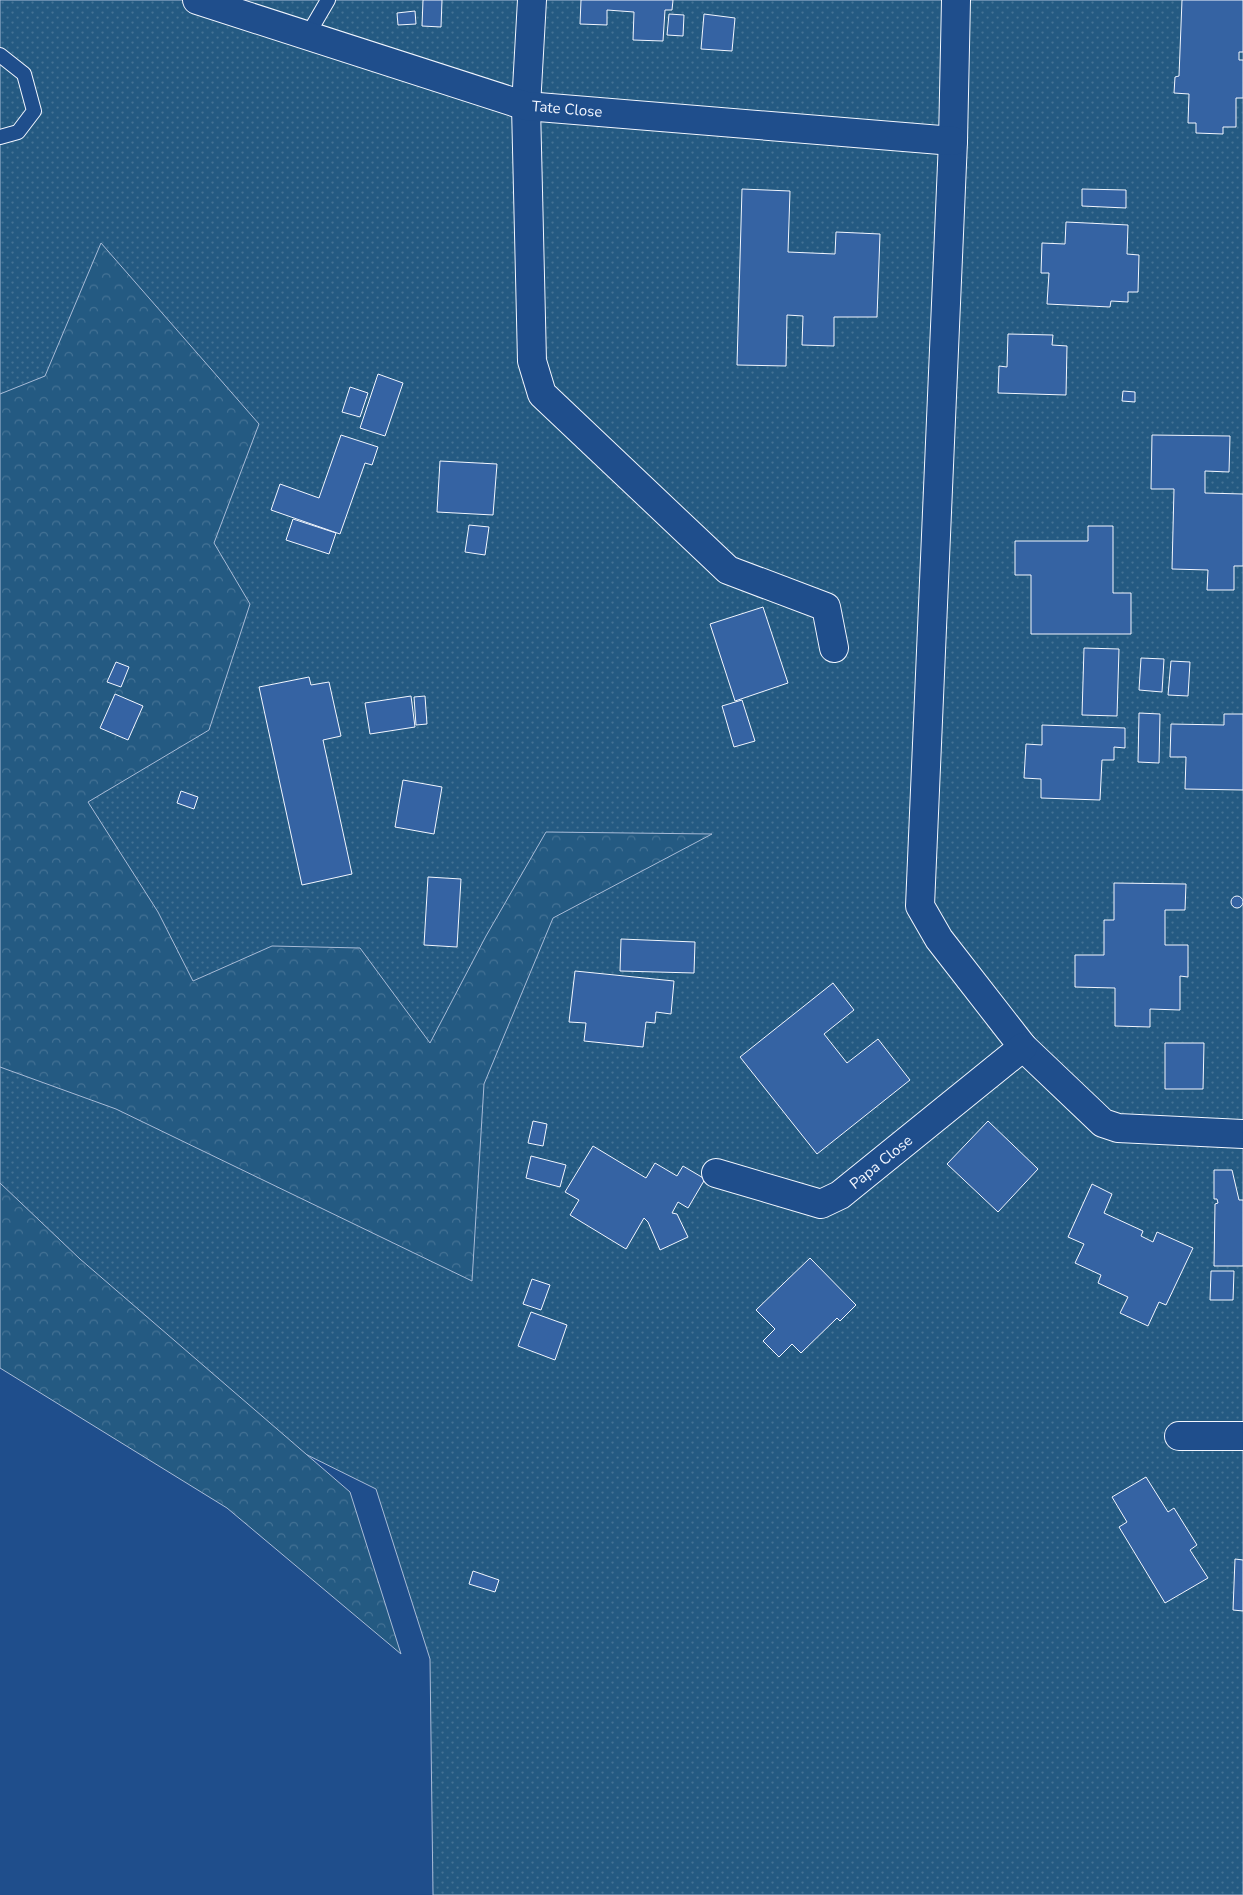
<svg xmlns="http://www.w3.org/2000/svg" width="1243" height="1895" viewBox="0 0 1243 1895" font-family="'Nunito Sans',sans-serif">
	<style>
		.grass { fill: url(#grass-dots); stroke: #a8bbd7 }
		.forest { fill: url(#forest-crowns); stroke: #a8bbd7 }
		.building { fill: #3563a3; stroke: #f2f6ff }
		.lines { fill: none; stroke-linecap: round; stroke-linejoin: round }
		.service-casing { stroke: #f2f6ff; stroke-width: 16 }
		.minor-casing { stroke: #f2f6ff; stroke-width: 30 }
		.tertiary-casing { stroke: #f2f6ff; stroke-width: 30 }
		.service { stroke: #1f4e8c; stroke-width: 14 }
		.minor { stroke: #1f4e8c; stroke-width: 28 }
		.tertiary { stroke: #1f4e8c; stroke-width: 28 }
		.labels { text-anchor: middle; dominant-baseline: central; stroke-width: 4; stroke-linejoin: round; paint-order: stroke }
		.street-label { font-size: 15px; fill: #f2f6ff; stroke: #1f4e8c }
	</style>
	<defs>
		<pattern id="grass-dots" width="8" height="8" patternUnits="userSpaceOnUse" patternTransform="scale(1.25)"><rect width="8" height="8" fill="#245a82"/><path d="M2 2h.1M6 6h.1" fill="none" stroke="#447295" stroke-width="1.8" stroke-linecap="round"/></pattern>
		<pattern id="forest-crowns" width="20" height="18" patternUnits="userSpaceOnUse" patternTransform="scale(1.25)"><rect width="20" height="18" fill="#245a82"/><path d="M2 6a3 3 0 1 1 6 0M12 15a3 3 0 1 1 6 0" fill="none" stroke="#447295"/></pattern>
	</defs>
	<rect width="100%" height="100%" fill="#1f4e8c"/>
	<path class="grass" d="M 0,0 L 1243,0 L 1243,1895 L 433,1895 L 430,1659 L 376,1489 L 0,1303 Z"/>
	<g class="forest">
		<path d="M 101,243 L 259,424 L 214,543 L 250,604 L 209,730 L 88,802 L 158,912 L 193,981 L 272,946 L 360,948 L 430,1043 L 486,936 L 546,832 L 712,834 L 553,918 L 484,1084 L 472,1281 L 116,1109 L 0,1067 L 0,394 L 45,376 Z"/>
		<path d="M 0,1183 L 80,1259 L 350,1492 L 401,1654 L 227,1508 L 0,1368 Z"/>
	</g>
	<g class="building">
		<path d="M 423,0 L 442,0 L 441,27 L 422,26 Z"/>
		<path d="M 581,0 L 673,0 L 672,10 L 665,10 L 663,41 L 633,40 L 634,12 L 607,10 L 607,25 L 580,24 Z"/>
		<path d="M 1182,0 L 1243,0 L 1243,52 L 1239,52 L 1239,60 L 1243,60 L 1243,98 L 1236,98 L 1236,127 L 1223,127 L 1223,134 L 1196,133 L 1196,123 L 1188,123 L 1189,94 L 1174,93 L 1175,77 L 1179,76 Z"/>
		<path d="M 415,11 L 416,24 L 398,25 L 397,13 Z"/>
		<path d="M 669,14 L 684,15 L 683,36 L 667,35 Z"/>
		<path d="M 704,14 L 735,18 L 732,51 L 701,49 Z"/>
		<path d="M 742,189 L 790,191 L 788,252 L 835,254 L 836,232 L 880,234 L 877,317 L 834,317 L 834,346 L 802,345 L 803,316 L 787,315 L 786,366 L 737,365 Z"/>
		<path d="M 1082,189 L 1126,190 L 1126,208 L 1082,206 Z"/>
		<path d="M 1066,222 L 1128,225 L 1127,254 L 1139,255 L 1138,292 L 1128,292 L 1128,302 L 1111,301 L 1110,307 L 1047,304 L 1049,273 L 1041,273 L 1042,243 L 1065,244 Z"/>
		<path d="M 1008,334 L 1053,335 L 1052,345 L 1067,346 L 1066,395 L 998,393 L 999,366 L 1007,367 Z"/>
		<path d="M 378,374 L 403,383 L 385,436 L 360,428 Z"/>
		<path d="M 350,387 L 368,393 L 360,417 L 342,412 Z"/>
		<path d="M 1123,391 L 1135,392 L 1135,402 L 1122,401 Z"/>
		<path d="M 341,435 L 378,447 L 372,465 L 365,463 L 340,534 L 271,510 L 280,484 L 319,498 Z"/>
		<path d="M 1152,435 L 1230,436 L 1229,472 L 1205,471 L 1205,493 L 1243,494 L 1243,566 L 1234,566 L 1234,590 L 1207,590 L 1208,570 L 1172,569 L 1174,489 L 1151,489 Z"/>
		<path d="M 440,461 L 497,464 L 493,515 L 437,512 Z"/>
		<path d="M 293,519 L 336,533 L 329,554 L 286,540 Z"/>
		<path d="M 469,525 L 489,527 L 485,555 L 465,552 Z"/>
		<path d="M 1088,526 L 1113,526 L 1113,593 L 1131,593 L 1131,634 L 1031,634 L 1031,575 L 1015,575 L 1015,541 L 1088,541 Z"/>
		<path d="M 763,607 L 788,683 L 735,701 L 710,624 Z"/>
		<path d="M 1084,648 L 1119,649 L 1117,716 L 1082,715 Z"/>
		<path d="M 1141,658 L 1164,659 L 1162,692 L 1139,690 Z"/>
		<path d="M 1171,661 L 1190,662 L 1188,696 L 1168,695 Z"/>
		<path d="M 116,662 L 129,667 L 121,687 L 107,682 Z"/>
		<path d="M 309,677 L 311,685 L 329,682 L 341,736 L 323,740 L 352,874 L 302,885 L 259,687 Z"/>
		<path d="M 115,694 L 143,706 L 128,740 L 100,728 Z"/>
		<path d="M 411,696 L 415,727 L 370,734 L 365,703 Z"/>
		<path d="M 425,696 L 427,724 L 416,725 L 414,697 Z"/>
		<path d="M 742,700 L 755,741 L 734,747 L 722,706 Z"/>
		<path d="M 1139,713 L 1160,714 L 1159,763 L 1138,762 Z"/>
		<path d="M 1224,714 L 1243,714 L 1243,790 L 1185,789 L 1186,757 L 1170,757 L 1171,724 L 1224,725 Z"/>
		<path d="M 1042,725 L 1125,728 L 1125,748 L 1114,747 L 1114,760 L 1102,760 L 1100,800 L 1041,798 L 1041,779 L 1024,778 L 1026,744 L 1042,745 Z"/>
		<path d="M 403,780 L 442,787 L 434,834 L 395,827 Z"/>
		<path d="M 181,791 L 198,797 L 194,809 L 177,803 Z"/>
		<path d="M 428,877 L 461,879 L 457,947 L 424,945 Z"/>
		<path d="M 1114,883 L 1186,884 L 1185,910 L 1165,910 L 1165,945 L 1188,945 L 1188,977 L 1180,976 L 1180,1010 L 1150,1009 L 1150,1027 L 1115,1026 L 1115,988 L 1075,987 L 1075,955 L 1104,955 L 1104,920 L 1114,920 Z"/>
		<circle cx="1237" cy="902" r="6"/>
		<path d="M 621,939 L 695,942 L 694,973 L 620,971 Z"/>
		<path d="M 575,971 L 674,981 L 671,1014 L 656,1012 L 655,1023 L 646,1022 L 643,1047 L 584,1041 L 586,1023 L 569,1022 Z"/>
		<path d="M 833,983 L 854,1010 L 824,1034 L 847,1063 L 878,1039 L 910,1080 L 817,1154 L 740,1057 Z"/>
		<path d="M 1165,1043 L 1204,1043 L 1203,1089 L 1165,1089 Z"/>
		<path d="M 533,1121 L 547,1124 L 543,1146 L 528,1143 Z"/>
		<path d="M 988,1121 L 1038,1169 L 998,1212 L 947,1164 Z"/>
		<path d="M 593,1146 L 646,1178 L 655,1163 L 677,1176 L 683,1166 L 705,1179 L 688,1208 L 678,1202 L 672,1213 L 677,1214 L 688,1237 L 660,1250 L 648,1222 L 644,1218 L 626,1249 L 570,1215 L 579,1200 L 565,1192 Z"/>
		<path d="M 531,1156 L 566,1165 L 560,1187 L 526,1178 Z"/>
		<path d="M 1214,1170 L 1232,1170 L 1239,1200 L 1243,1200 L 1243,1266 L 1214,1266 L 1215,1204 L 1218,1203 L 1217,1199 L 1214,1199 Z"/>
		<path d="M 1092,1184 L 1112,1194 L 1104,1213 L 1143,1231 L 1141,1236 L 1153,1242 L 1157,1232 L 1193,1248 L 1166,1305 L 1159,1302 L 1148,1326 L 1120,1313 L 1128,1297 L 1098,1283 L 1101,1275 L 1075,1263 L 1084,1244 L 1068,1237 Z"/>
		<path d="M 810,1258 L 856,1305 L 840,1321 L 837,1318 L 801,1353 L 792,1344 L 779,1357 L 763,1341 L 775,1329 L 756,1310 Z"/>
		<path d="M 1211,1271 L 1234,1271 L 1233,1300 L 1210,1300 Z"/>
		<path d="M 532,1279 L 550,1285 L 541,1310 L 523,1304 Z"/>
		<path d="M 531,1312 L 567,1325 L 555,1360 L 518,1346 Z"/>
		<path d="M 1146,1477 L 1168,1512 L 1174,1508 L 1197,1545 L 1190,1550 L 1208,1578 L 1165,1603 L 1119,1527 L 1127,1522 L 1112,1497 Z"/>
		<path d="M 1235,1559 L 1243,1560 L 1243,1611 L 1233,1610 Z"/>
		<path d="M 473,1571 L 499,1580 L 495,1592 L 469,1584 Z"/>
	</g>
	<g class="lines">
		<defs>
			<g id="service">
				<path d="M 307,36 L 328,0"/>
				<path d="M 0,55 L 24,74 L 34,111 L 18,132 L 0,137"/>
			</g>
			<g id="minor">
				<path d="M 532,0 L 526,106 L 532,361 L 542,394 L 728,570 L 826,607 L 834,648"/>
				<path d="M 956,0 L 953,141 L 920,906 L 939,939 L 1023,1047 L 1103,1123 L 1118,1128 L 1243,1134"/>
				<path d="M 716,1173 L 821,1204 L 840,1195 L 1023,1047"/>
				<path d="M 1179,1436 L 1243,1436"/>
			</g>
			<path id="tertiary" d="M 197,0 L 526,106 L 953,141"/>
		</defs>
		<use href="#service" class="service-casing"/>
		<use href="#minor" class="minor-casing"/>
		<use href="#tertiary" class="tertiary-casing"/>
		<use href="#service" class="service"/>
		<use href="#minor" class="minor"/>
		<use href="#tertiary" class="tertiary"/>
	</g>
	<g class="labels">
		<g class="street-label">
			<text transform="translate(567 109) rotate(5)">Tate Close</text>
			<text transform="translate(881 1162) rotate(-39)">Papa Close</text>
		</g>
	</g>
</svg>
